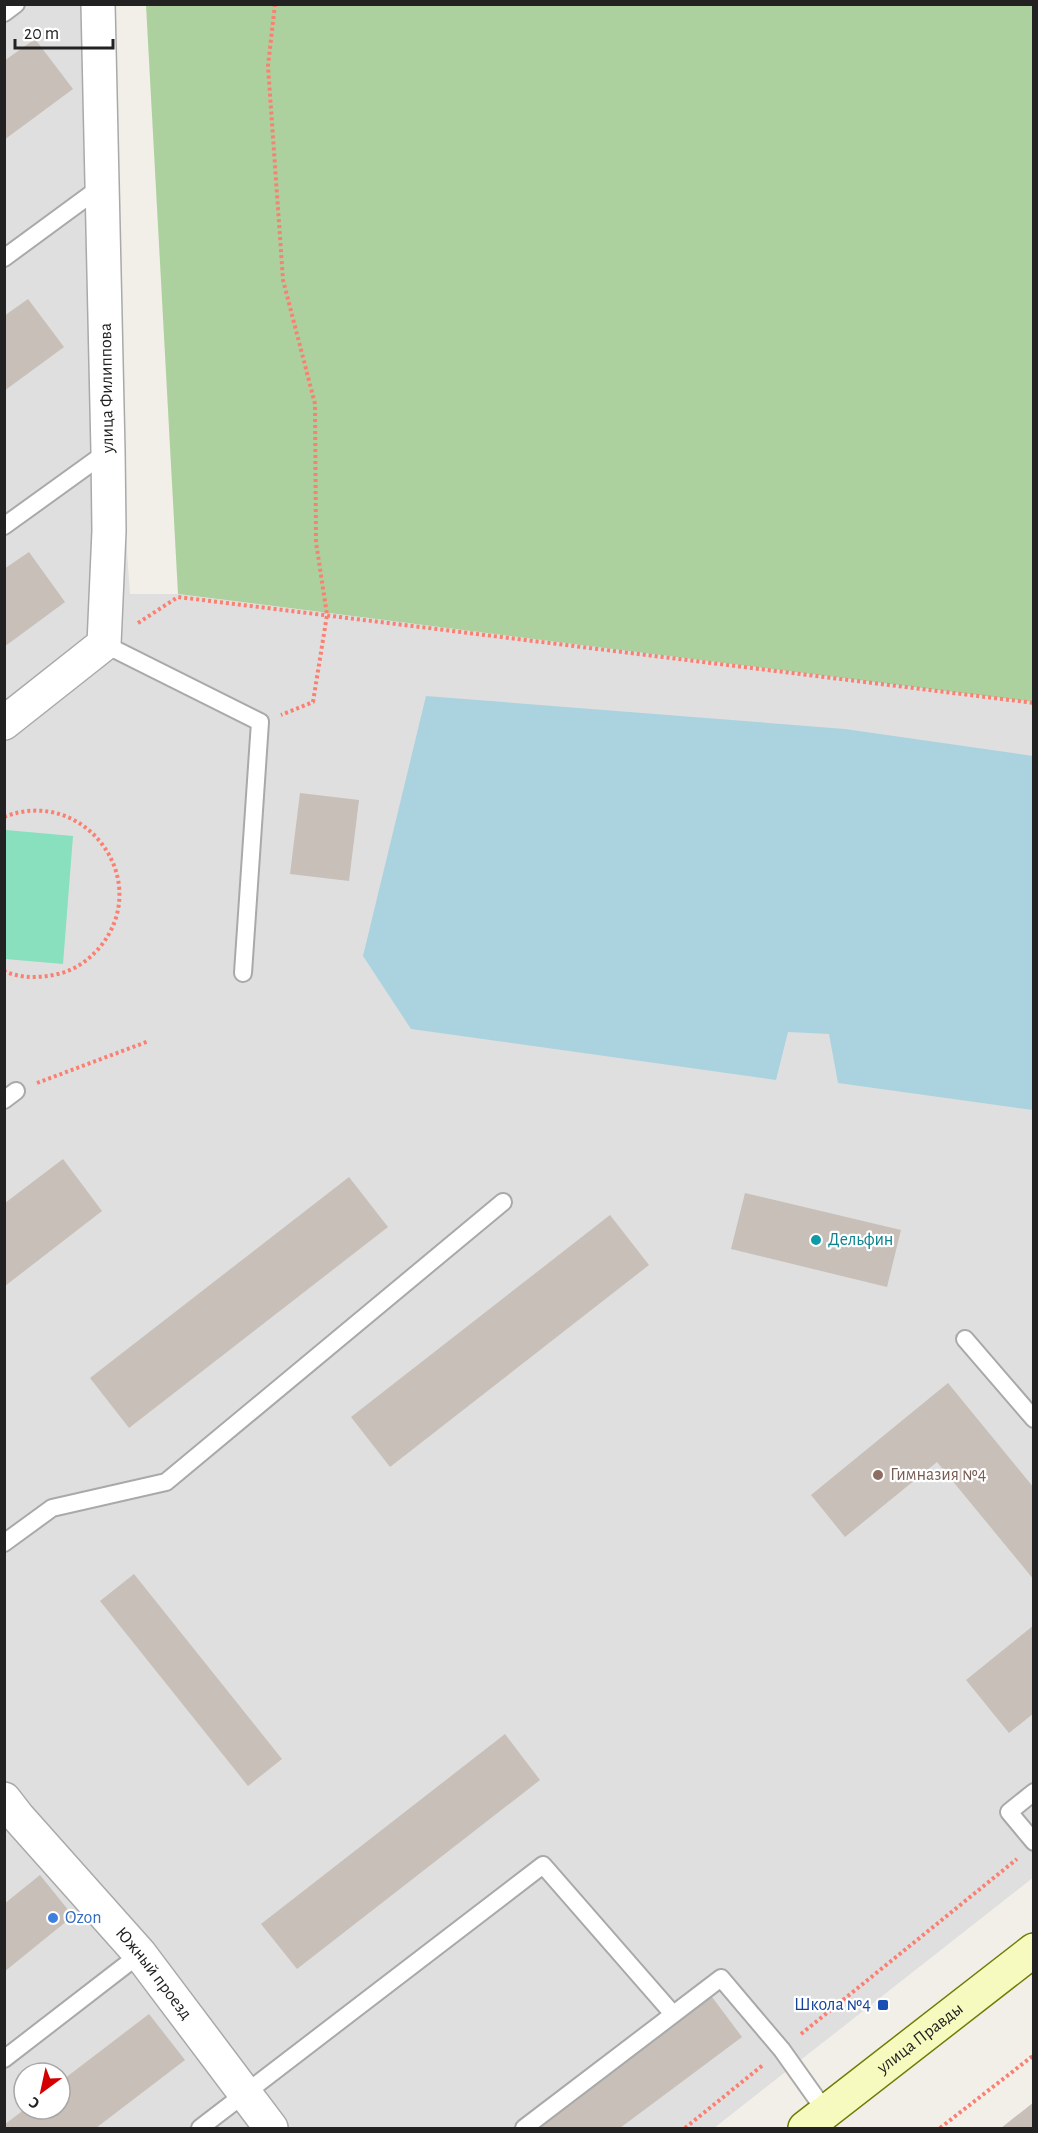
<svg xmlns="http://www.w3.org/2000/svg" width="1038" height="2133" viewBox="0 0 1038 2133" font-family="'Alegreya Sans',sans-serif">
	<style>
		.residential { fill: #e0dfdf; fill-rule: evenodd }
		.forest { fill: #add19e }
		.pitch { fill: #88e0be }
		.water { fill: #aad3df }
		.building { fill: #c7bfb8 }
		.lines { fill: none; stroke-linecap: round; stroke-linejoin: round }
		.lane-casing { stroke: #a9a9a9; stroke-width: 20 }
		.street-casing { stroke: #a9a9a9; stroke-width: 36 }
		.secondary-casing { stroke: #707d05; stroke-width: 36 }
		.path { stroke: #fa8072; stroke-width: 4; stroke-dasharray: 3 3; stroke-linecap: butt }
		.lane { stroke: #fff; stroke-width: 16 }
		.street { stroke: #fff; stroke-width: 33 }
		.secondary { stroke: #f7fabf; stroke-width: 33 }
		.culture-dot { fill: #0f9aa8; stroke: #fff; stroke-width: 2 }
		.education-dot { fill: #8d6e63; stroke: #fff; stroke-width: 2 }
		.shop-dot { fill: #3f7fe0; stroke: #fff; stroke-width: 2 }
		.transit-dot { fill: #1a4fb4; stroke: #fff; stroke-width: 2 }
		.labels { text-anchor: middle; dominant-baseline: central; stroke-width: 4.5; stroke-linejoin: round; paint-order: stroke }
		.street-label { font-size: 18px; fill: #222; stroke: #fff }
		.culture-label { font-size: 18px; fill: #0d838f; stroke: #fff; text-anchor: start }
		.education-label { font-size: 18px; fill: #785e54; stroke: #fff; text-anchor: start }
		.shop-label { font-size: 18px; fill: #366cbe; stroke: #fff; text-anchor: start }
		.transit-label { font-size: 18px; fill: #164399; stroke: #fff; text-anchor: end }
	</style>
	<rect width="100%" height="100%" fill="#f2efe9"/>
	<path class="residential" d="M 89,4 L 130,594 L 178,594 L 1033,702 L 1034,1877 L 714,2128 L 5,2128 L 4,5 ZM 24,2073 L 60,2073 L 60,2109 L 24,2109 Z"/>
	<path class="forest" d="M 146,5 L 1033,5 L 1033,702 L 178,594 Z"/>
	<path class="pitch" d="M 6,830 L 73,836 L 63,964 L 5,959 Z"/>
	<path class="water" d="M 426,696 L 845,729 L 1033,756 L 1033,1110 L 838,1083 L 829,1034 L 788,1032 L 776,1080 L 411,1029 L 363,956 Z"/>
	<g class="building">
		<path d="M 35,39 L 73,89 L 4,140 L 4,61 Z"/>
		<path d="M 28,299 L 64,347 L 4,391 L 4,316 Z"/>
		<path d="M 29,552 L 65,602 L 4,647 L 4,569 Z"/>
		<path d="M 300,793 L 359,800 L 349,881 L 290,874 Z"/>
		<path d="M 63,1159 L 102,1211 L 5,1286 L 5,1203 Z"/>
		<path d="M 349,1177 L 388,1227 L 129,1428 L 90,1378 Z"/>
		<path d="M 745,1193 L 901,1230 L 887,1287 L 731,1249 Z"/>
		<path d="M 610,1215 L 649,1265 L 390,1467 L 351,1417 Z"/>
		<path d="M 948,1383 L 1034,1488 L 1034,1580 L 937,1462 L 845,1537 L 811,1495 Z"/>
		<path d="M 134,1574 L 282,1759 L 248,1786 L 100,1601 Z"/>
		<path d="M 1034,1625 L 1034,1713 L 1009,1733 L 966,1680 Z"/>
		<path d="M 505,1734 L 540,1780 L 297,1969 L 261,1924 Z"/>
		<path d="M 40,1875 L 73,1916 L 4,1972 L 4,1904 Z"/>
		<path d="M 706,1989 L 742,2037 L 620,2128 L 520,2128 Z"/>
		<path d="M 149,2014 L 185,2060 L 96,2128 L 4,2128 L 4,2125 L 25,2109 L 60,2109 L 60,2082 Z"/>
		<path d="M 1034,2102 L 1034,2128 L 1001,2128 Z"/>
	</g>
	<g class="lines">
		<defs>
			<g id="lane">
				<path d="M 4,13 L 16,4"/>
				<path d="M 4,258 L 102,186"/>
				<path d="M 4,526 L 108,451"/>
				<path d="M 104,644 L 260,722 L 243,973"/>
				<path d="M 4,1100 L 16,1091"/>
				<path d="M 965,1339 L 1034,1419"/>
				<path d="M 4,1543 L 52,1508 L 166,1482 L 503,1202"/>
				<path d="M 1034,1792 L 1009,1812 L 1034,1842"/>
				<path d="M 4,2059 L 140,1954"/>
				<path d="M 200,2128 L 543,1865 L 673,2014"/>
				<path d="M 524,2128 L 721,1978 L 782,2050 L 826,2112"/>
			</g>
			<g id="street">
				<path d="M 4,723 L 104,644 L 109,531 L 108,451 L 98,4"/>
				<path id="s1" d="M 4,1799 L 18,1817 L 140,1954 L 271,2128"/>
			</g>
			<g id="secondary">
				<path id="s2" d="M 805,2128 L 1034,1950"/>
			</g>
		</defs>
		<use href="#lane" class="lane-casing"/>
		<use href="#street" class="street-casing"/>
		<use href="#secondary" class="secondary-casing"/>
		<g class="path">
			<path d="M 275,4 L 268,66 L 283,280 L 315,404 L 316,542 L 327,615 L 313,702 L 281,715"/>
			<path d="M 138,623 L 178,597 L 1034,703"/>
			<path d="M 4,817 C 84,785 155,880 100,947 C 89,960 75,970 58,974 C 40,978 22,979 4,971"/>
			<path d="M 37,1083 L 149,1041"/>
			<path d="M 801,2034 L 1017,1859"/>
			<path d="M 685,2128 L 763,2065"/>
			<path d="M 940,2128 L 1034,2055"/>
		</g>
		<use href="#lane" class="lane"/>
		<use href="#street" class="street"/>
		<use href="#secondary" class="secondary"/>
	</g>
	<circle class="culture-dot" cx="816" cy="1240" r="6"/>
	<circle class="education-dot" cx="878" cy="1475" r="6"/>
	<circle class="shop-dot" cx="53" cy="1918" r="6"/>
	<rect class="transit-dot" x="877" y="1999" width="12" height="12" rx="3"/>
	<g class="labels">
		<g class="street-label">
			<text transform="translate(107 388) rotate(-91)">улица Филиппова</text>
			<text stroke="none"><textPath href="#s1" startOffset="230">Южный проезд</textPath></text>
			<text stroke="none"><textPath href="#s2" startOffset="146">улица Правды</textPath></text>
		</g>
		<g class="culture-label">
			<text x="828" y="1240">Дельфин</text>
		</g>
		<g class="education-label">
			<text x="890" y="1475">Гимназия №4</text>
		</g>
		<g class="shop-label">
			<text x="65" y="1918">Ozon</text>
		</g>
		<g class="transit-label">
			<text x="871" y="2005">Школа №4</text>
		</g>
	</g>
	<rect width="1038" height="2133" fill="none" stroke="#222222" stroke-width="12"/>
	<g transform="translate(42 2091) rotate(213)"><circle r="28" fill="#ffffff" stroke="#a7a7a7" stroke-width="1.5"/>
	<path d="M0-4.5L10 22L0 15L-10 22Z" fill="#d40000"/>
	<text y="-9" font-size="16" font-weight="bold" text-anchor="middle" fill="#222222">С</text>
	</g>
	<path d="M15 39v9h98v-9" fill="none" stroke="#222222" stroke-width="3"/>
	<text x="24" y="39" font-size="18" fill="#222222" stroke="#ffffff" stroke-width="4.5" paint-order="stroke">20 m</text>
</svg>
